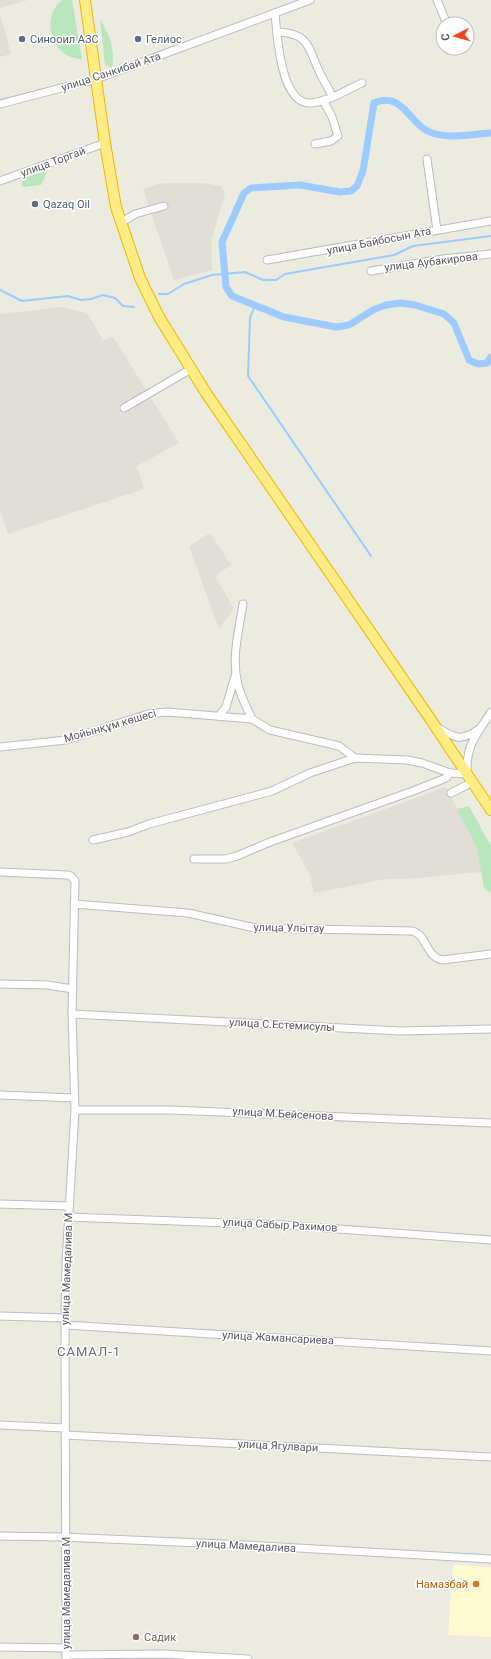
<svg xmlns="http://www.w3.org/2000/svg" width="491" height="1659" viewBox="0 0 491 1659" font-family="Roboto,sans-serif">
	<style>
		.commercial { fill: #fff9d2 }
		.industrial { fill: #e0ded7 }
		.green { fill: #bae6be }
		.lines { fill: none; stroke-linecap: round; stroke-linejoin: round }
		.stream { stroke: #9dcbff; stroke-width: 2 }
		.canal { stroke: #9dcbff; stroke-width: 7 }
		.minor-casing { stroke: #babcc2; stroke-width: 9 }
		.highway-casing { stroke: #ecb900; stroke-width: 12 }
		.minor { stroke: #fff; stroke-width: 7 }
		.highway { stroke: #ffec84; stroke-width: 10 }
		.service-dot { fill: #5c6f8a; stroke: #fff; stroke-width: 1.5 }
		.food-dot { fill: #e8710a; stroke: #fff; stroke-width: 1.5 }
		.education-dot { fill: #8d6e63; stroke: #fff; stroke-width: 1.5 }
		.labels { text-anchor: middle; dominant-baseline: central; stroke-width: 3; stroke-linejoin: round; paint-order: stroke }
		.service-label { font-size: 11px; fill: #4e5e75; stroke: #fff; text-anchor: start }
		.street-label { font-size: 11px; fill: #585b61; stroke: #fff }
		.food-label { font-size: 11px; fill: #c56008; stroke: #fff; text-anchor: end }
		.education-label { font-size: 11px; fill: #785e54; stroke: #fff; text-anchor: start }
		.quarter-label { font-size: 13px; letter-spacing: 1px; fill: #696d73; stroke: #fff }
	</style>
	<rect width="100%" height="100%" fill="#ecebdf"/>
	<path class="commercial" d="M 453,1565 L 491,1567 L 491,1637 L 448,1635 Z"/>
	<g class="industrial">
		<path d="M 0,0 L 28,0 L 0,8 Z"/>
		<path d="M 0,14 L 11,54 L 0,57 Z"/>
		<path d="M 161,183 L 204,183 L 220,186 L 225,193 L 211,242 L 212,270 L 174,280 L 143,189 Z"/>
		<path d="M 62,307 L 87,313 L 103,340 L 113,337 L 179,443 L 137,466 L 144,489 L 8,534 L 0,509 L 0,314 Z"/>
		<path d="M 210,533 L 231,565 L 215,576 L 234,609 L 219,629 L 189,546 Z"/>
		<path d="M 446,787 L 477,848 L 482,872 L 406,879 L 386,879 L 314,893 L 309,873 L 292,843 Z"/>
	</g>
	<g class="green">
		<path d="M 62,0 L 72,0 L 82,59 C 52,59 39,19 62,0 Z"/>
		<path d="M 100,19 C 110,35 114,48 113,66 L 111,67 L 105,65 Z"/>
		<path d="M 48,170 L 41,185 L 22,187 L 22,179 Z"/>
		<path d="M 469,806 L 491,846 L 491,894 L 484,888 L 477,848 L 457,809 Z"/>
	</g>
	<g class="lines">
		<g class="stream">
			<path d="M 0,290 L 22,301 L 68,296 L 81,300 L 91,299 L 103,295 L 115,298 L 123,306 L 134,307"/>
			<path d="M 159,294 L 168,294 L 184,284 L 212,275 L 245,272 L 263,280 L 276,280 L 285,274 L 394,255 L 413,246 L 491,236"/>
			<path d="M 255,305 L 250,318 L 248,376 L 371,556"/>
		</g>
		<path class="canal" d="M 491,133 C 473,134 450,139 432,133 C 410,126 403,90 374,103 L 363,171 L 357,186 L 351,191 L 340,192 L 300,185 L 251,188 L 244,193 L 222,242 L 226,287 L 232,296 L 284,317 L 336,327 L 349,325 L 373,310 L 386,305 L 401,303 L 415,305 L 444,314 L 454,323 L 469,360 L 478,364 L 487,363 L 491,357"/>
		<defs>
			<g id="minor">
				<path d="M 437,0 L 447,24"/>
				<path d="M 275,13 C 277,33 280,105 311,103 C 328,102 346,90 362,83"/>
				<path d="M 277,32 C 309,33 308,47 319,71 C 323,80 328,87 332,96"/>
				<path d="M 0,104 L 96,79 L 310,0"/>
				<path d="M 315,144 L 331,141 L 338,136 L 332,117 L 323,100"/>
				<path d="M 427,159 L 437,230"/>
				<path d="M 0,181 L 105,143"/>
				<path d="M 121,223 L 135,214 L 164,206"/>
				<path d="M 267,260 L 491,221"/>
				<path d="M 371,271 L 443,259 L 491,254"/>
				<path d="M 124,408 L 191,369"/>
				<path d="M 243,604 C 239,630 231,658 238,685 C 241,697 247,708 252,719"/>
				<path d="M 219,716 L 226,707 L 235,676"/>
				<path d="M 438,728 C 455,738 461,742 479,729"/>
				<path d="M 0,747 L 66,740 L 148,714 L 167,712 L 252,719 L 270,730 L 339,746 L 355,758"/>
				<path d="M 451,793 L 473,782"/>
				<path d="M 93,840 L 128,832 L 149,824 L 272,791 L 310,773 L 355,758 L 407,760 L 422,763 L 450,773 L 467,774 C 466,744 476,736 491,712"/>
				<path d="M 194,859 L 226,859 L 237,856 L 270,842 L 413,791 L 446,778 L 450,773"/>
				<path d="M 0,872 L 67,875 L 71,876 L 75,881 L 72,1014 L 75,1110 L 66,1263 L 65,1318 L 66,1659"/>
				<path d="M 74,904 L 188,913 L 255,928 L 412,931 C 428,935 424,955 442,960 L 491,954"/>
				<path d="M 0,984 L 47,985 L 73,989"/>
				<path d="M 72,1014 L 401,1031 L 491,1029"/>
				<path d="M 0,1095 L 74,1098"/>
				<path d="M 75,1110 L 171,1110 L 491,1123"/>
				<path d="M 0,1204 L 69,1206"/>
				<path d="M 68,1217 L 283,1225 L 491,1240"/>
				<path d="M 0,1316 L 65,1318"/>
				<path d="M 65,1325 L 491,1351"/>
				<path d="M 0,1425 L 65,1428"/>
				<path d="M 65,1435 L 491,1457"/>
				<path d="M 0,1536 L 62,1537 L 246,1545 L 491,1559"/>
				<path d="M 0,1647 L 66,1648"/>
				<path d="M 66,1655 L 164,1654 L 248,1659"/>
			</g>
			<path id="highway" d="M 85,0 L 105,143 L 116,207 L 140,278 L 159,317 L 206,393 L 429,717 L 491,810"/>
		</defs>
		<use href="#minor" class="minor-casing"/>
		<use href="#highway" class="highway-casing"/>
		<use href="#minor" class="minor"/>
		<use href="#highway" class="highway"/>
	</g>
	<g class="service-dot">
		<circle cx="22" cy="39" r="4"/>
		<circle cx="138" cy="39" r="4"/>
		<circle cx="35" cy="204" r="4"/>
	</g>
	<circle class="food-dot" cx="476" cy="1584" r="4"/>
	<circle class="education-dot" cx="136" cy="1637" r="4"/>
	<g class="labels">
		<g class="service-label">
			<text x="30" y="39">Синооил АЗС</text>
			<text x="146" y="39">Гелиос</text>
			<text x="43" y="204">Qazaq Oil</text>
		</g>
		<g class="street-label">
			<text transform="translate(111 72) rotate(-18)">улица Санкибай Ата</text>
			<text transform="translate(53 162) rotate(-20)">улица Торгай</text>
			<text transform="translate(379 241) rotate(-11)">улица Байбосын Ата</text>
			<text transform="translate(431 262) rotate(-7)">улица Аубакирова</text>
			<text transform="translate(110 726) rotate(-16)">Мойынқұм көшесі</text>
			<text transform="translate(289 928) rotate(1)">улица Улытау</text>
			<text transform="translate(282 1025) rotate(3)">улица С.Естемисулы</text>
			<text transform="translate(283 1114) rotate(3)">улица М.Бейсенова</text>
			<text transform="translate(280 1225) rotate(3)">улица Сабыр Рахимов</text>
			<text transform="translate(67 1269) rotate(-88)">улица Мамедалива М</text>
			<text transform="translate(278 1338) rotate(3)">улица Жамансариева</text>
			<text transform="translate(278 1446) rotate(3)">улица Ягулвари</text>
			<text transform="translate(246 1546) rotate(3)">улица Мамедалива</text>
			<text transform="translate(66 1593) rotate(-90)">улица Мамедалива М</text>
		</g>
		<g class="food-label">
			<text x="468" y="1584">Намазбай</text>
		</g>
		<g class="education-label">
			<text x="144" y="1637">Садик</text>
		</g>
		<g class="quarter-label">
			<text x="89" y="1351">САМАЛ-1</text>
		</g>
	</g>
	<g transform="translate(455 36) rotate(264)"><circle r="19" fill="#ffffff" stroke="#bcbdc0"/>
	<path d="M0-3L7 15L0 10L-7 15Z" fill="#f14621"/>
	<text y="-6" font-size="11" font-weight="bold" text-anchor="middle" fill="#585b61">С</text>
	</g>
</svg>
